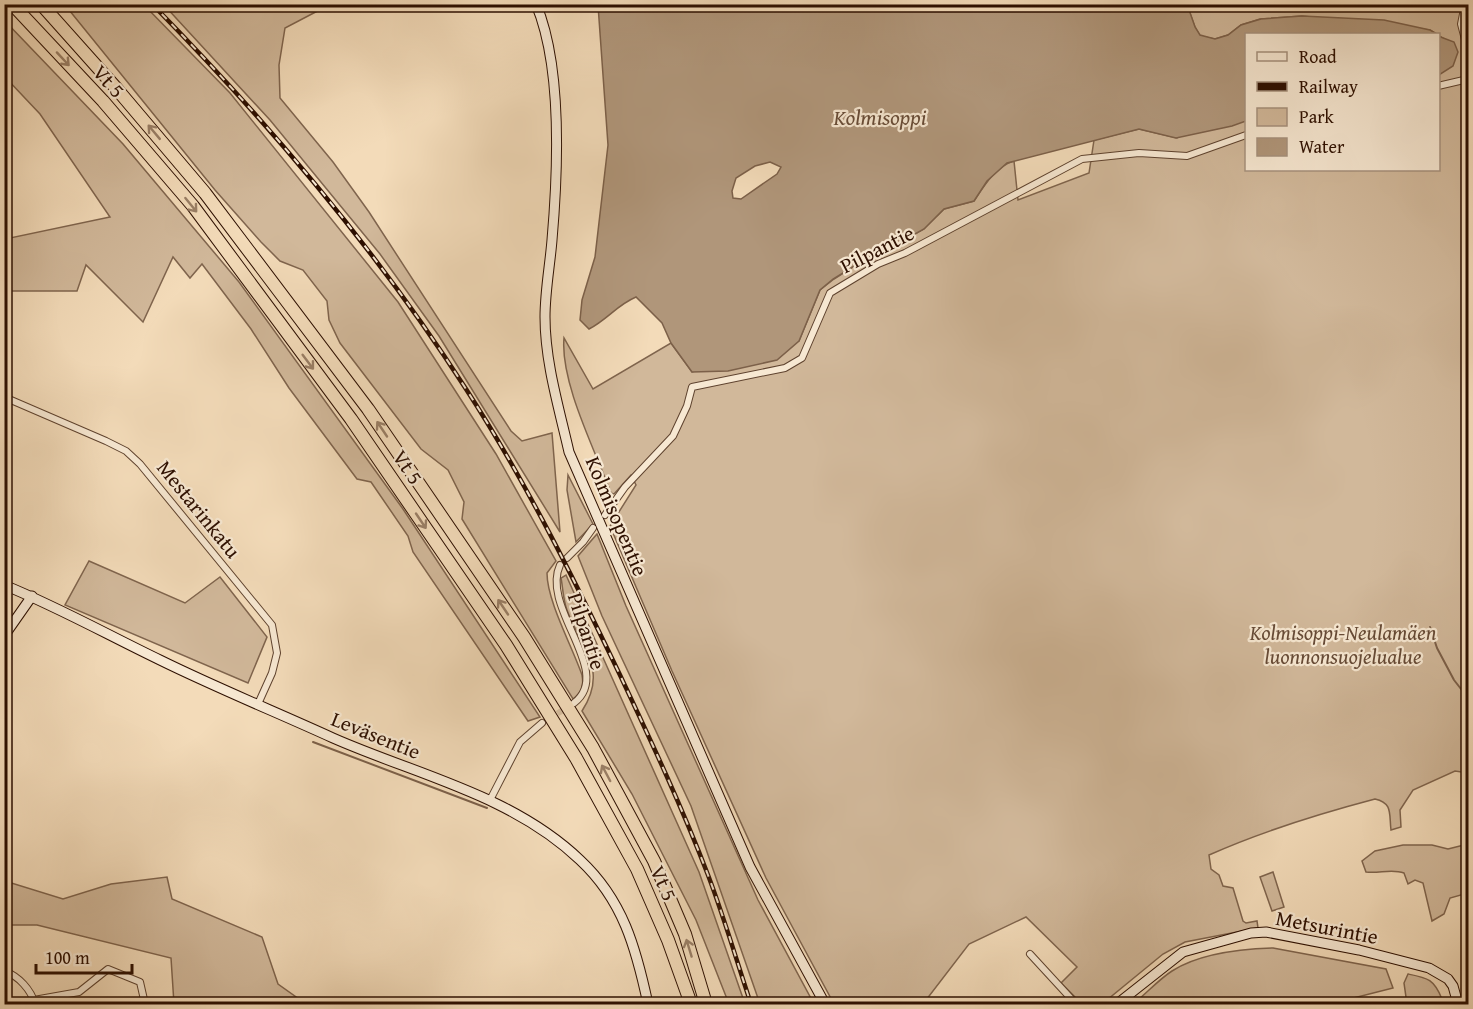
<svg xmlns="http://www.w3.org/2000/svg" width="1473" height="1009" viewBox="0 0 1473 1009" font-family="'Gentium Book Plus',serif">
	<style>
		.green { fill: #d1b89a; stroke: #7f644d; stroke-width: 1.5 }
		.water { fill: #b0967a; stroke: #7c6049; stroke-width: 1.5; fill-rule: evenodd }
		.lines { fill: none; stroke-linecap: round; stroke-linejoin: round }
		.stream { stroke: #7c6049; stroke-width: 2 }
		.street-tunnel { stroke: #d5bc9d; stroke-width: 6; stroke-dasharray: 6 3; stroke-linecap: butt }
		.street-casing { stroke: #5e422e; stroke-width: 8 }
		.secondary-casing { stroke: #2d0f00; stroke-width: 11 }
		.highway-casing { stroke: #2d0f00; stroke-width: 14 }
		.street { stroke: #f7e8d2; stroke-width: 6 }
		.secondary { stroke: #f7e8d2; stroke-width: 9 }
		.highway { stroke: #f3dbb9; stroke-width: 12 }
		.rail-casing { stroke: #2d0f00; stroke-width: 4.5 }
		.rail { stroke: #f7e8d2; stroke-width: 2; stroke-dasharray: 7; stroke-linecap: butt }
		.oneway { stroke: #9a7f66 }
		.labels { text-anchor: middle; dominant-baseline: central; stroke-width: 4.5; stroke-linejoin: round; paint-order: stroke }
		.street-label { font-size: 21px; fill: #2d0f00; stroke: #f7e8d2 }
		.park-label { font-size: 21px; font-style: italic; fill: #664a36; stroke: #f7e8d2 }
		.water-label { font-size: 22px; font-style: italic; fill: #684c37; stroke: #f7e8d2 }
	</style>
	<rect width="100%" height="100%" fill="#f3dbb9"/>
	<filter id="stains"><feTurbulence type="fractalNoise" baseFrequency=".00333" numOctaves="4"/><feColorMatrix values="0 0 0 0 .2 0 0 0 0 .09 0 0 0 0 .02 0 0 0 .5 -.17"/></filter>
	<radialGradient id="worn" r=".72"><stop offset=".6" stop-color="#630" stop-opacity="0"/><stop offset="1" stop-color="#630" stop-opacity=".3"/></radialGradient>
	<g class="green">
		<path d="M 65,5 L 144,5 L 230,93 L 398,302 L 496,454 L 556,561 L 547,573 C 547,601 572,646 582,675 C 584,686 582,692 573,699 L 462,519 L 464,502 L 448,470 L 421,449 L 340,343 L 329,320 L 327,301 L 303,270 L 280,261 L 261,242 L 215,190 Z"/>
		<path d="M 164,5 L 329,5 L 285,28 L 279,65 L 280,98 L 333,162 L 369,212 L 511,431 L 522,441 L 552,433 L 560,532 L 439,336 L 380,254 L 270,120 Z"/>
		<path d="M 1187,5 L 1468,5 L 1468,773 L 1455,771 L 1413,790 L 1400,810 L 1401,827 L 1391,830 C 1389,814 1393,803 1375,799 C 1318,814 1263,831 1209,855 L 1211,869 L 1219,875 L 1223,886 L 1233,888 L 1243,921 L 1246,923 L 1257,921 L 1258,928 L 1185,942 L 1163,954 L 1102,1004 L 1082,1004 L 1061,983 L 1077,967 L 1026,917 L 969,944 L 923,1004 L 834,1004 L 766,878 L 672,671 L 610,526 L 636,485 L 631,475 L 614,494 L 611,493 C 595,450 560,382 564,338 L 593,389 L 671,343 L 692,372 L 799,341 L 820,290 L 834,279 L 883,248 L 897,244 L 924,229 L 944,209 L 974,201 C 984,186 996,166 1014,161 L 1018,200 L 1089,173 L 1094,140 L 1139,129 L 1177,138 L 1246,74 L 1246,170 L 1438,170 L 1438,42 L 1444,39 L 1430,30 L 1302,16 L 1260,19 L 1241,25 L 1228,35 L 1215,39 L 1200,36 L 1195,27 Z"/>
		<path d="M 4,20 L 123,144 L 239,282 L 403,509 L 540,717 L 528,721 L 413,552 L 408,536 L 371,482 L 357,479 L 289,388 L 251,329 L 202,264 L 190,278 L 173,257 L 143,322 L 86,265 L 77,291 L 5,291 L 5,239 L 110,217 L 40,114 L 5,77 Z"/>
		<path d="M 568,475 L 593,524 L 576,542 L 567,490 Z"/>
		<path d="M 597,534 L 626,606 L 758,900 L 814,1004 L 760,1004 L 691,806 L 602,616 L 578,556 Z"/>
		<path d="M 89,561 L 185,603 L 220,577 L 267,637 L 248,683 L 65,605 Z"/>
		<path d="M 566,575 L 699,872 L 745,1004 L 729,1004 L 696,920 L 632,794 L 582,711 C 609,669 581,649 567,610 C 563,600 563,588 561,578 Z"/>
		<path d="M 1468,844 L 1468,893 L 1450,898 L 1444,914 L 1432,921 L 1423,883 L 1415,880 L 1408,884 L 1404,873 C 1391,868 1379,874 1366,872 L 1362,861 L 1375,851 L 1403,845 L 1432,845 L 1448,849 Z"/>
		<path d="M 1273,872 L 1284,907 L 1272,911 L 1260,877 Z"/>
		<path d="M 167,877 L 172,899 L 262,937 L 278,984 L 306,1004 L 174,1004 L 171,958 L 37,925 L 5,925 L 5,881 L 63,899 L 111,884 Z"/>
		<path d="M 1273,948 L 1386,969 L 1393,988 L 1330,1004 L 1133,1004 C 1146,994 1158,980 1172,971 C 1200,953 1241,949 1273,948 Z"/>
		<path d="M 1408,974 C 1428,978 1434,979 1442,999 L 1426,1001 L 1425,1004 L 1407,1004 L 1404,983 Z"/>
	</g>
	<g class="water">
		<path d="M 1187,4 L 1195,27 L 1200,35 L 1215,39 L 1228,35 L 1241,25 L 1261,19 L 1302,16 L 1384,20 L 1430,30 L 1437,34 L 1246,34 L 1246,121 L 1232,126 L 1176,138 L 1139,129 L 1007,163 L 987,181 L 974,201 L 944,209 L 924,229 L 897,244 L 883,248 L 833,279 L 820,290 L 799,341 L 777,360 L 728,371 L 692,372 L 671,343 L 662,323 L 636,297 C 617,305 608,319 589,329 L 580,320 L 582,300 L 595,257 L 608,145 L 598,5 ZM 770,162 L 781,167 L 777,174 L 741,199 L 733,198 L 732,191 L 736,178 L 755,166 Z"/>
		<path d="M 1438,36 L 1454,42 L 1458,52 L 1453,66 L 1439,75 Z"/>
	</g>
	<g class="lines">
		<g class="stream">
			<path d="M 1430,627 L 1437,648 L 1454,680 L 1468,698"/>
			<path d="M 313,742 L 487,808"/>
		</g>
		<path class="street-tunnel" d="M 542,723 L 568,707"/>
		<defs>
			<g id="street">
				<path d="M 1465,4 L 1461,24 L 1468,51"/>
				<path d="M 1438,86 L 1468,79"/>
				<path d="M 4,397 L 106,441 L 126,451 L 140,464 L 272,625 L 277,653 L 272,673 L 258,704"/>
				<path d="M 605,515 L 625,487 L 673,436 L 687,406 L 692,387 L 785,368 L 802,358 L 830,293 L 878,264 L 905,253 L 1082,159 L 1139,153 L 1187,156 L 1246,135"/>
				<path d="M 567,558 L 583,542 L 593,528"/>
				<path d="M 560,565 C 540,608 615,672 574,703"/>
				<path d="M 490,800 L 520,742 L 542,723"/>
				<path d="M 1030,954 L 1076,1004"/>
				<path d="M 4,971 C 19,976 31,990 35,1004"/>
				<path d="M 34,1000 L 79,992 L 108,969 L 140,982 L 145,1004"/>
			</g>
			<g id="secondary">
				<path d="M 536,4 C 563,68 558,171 552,240 C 550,265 545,291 545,317 C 545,362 559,408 569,452 L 750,867 L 825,1004"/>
				<path d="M 4,585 C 58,607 108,635 160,660 C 217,688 276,712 333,738 C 417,775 512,795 580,860 C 623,900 636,948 648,1004"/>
				<path d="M 4,636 L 32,596"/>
				<path d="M 1117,1004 L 1183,952 L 1251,933 L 1266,932 L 1359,950 L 1429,968 L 1448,979 L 1453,986 L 1458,1004"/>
			</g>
			<g id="highway">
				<path d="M 12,4 L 103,101 L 193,206 L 351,419 L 506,645 L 576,758 L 637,869 L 668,940 L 691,1004"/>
				<path d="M 41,4 L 116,88 L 205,193 L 368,409 L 524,637 L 593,748 L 654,861 L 685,934 L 706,1004"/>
			</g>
		</defs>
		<use href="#street" class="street-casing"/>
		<use href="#secondary" class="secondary-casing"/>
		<use href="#highway" class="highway-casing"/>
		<use href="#street" class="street"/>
		<use href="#secondary" class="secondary"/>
		<use href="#highway" class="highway"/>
		<defs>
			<path id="rail" d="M 152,4 C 268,122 376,249 466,389 C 525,480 573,577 620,675 C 651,741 682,807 708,875 C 724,917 737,962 751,1004"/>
		</defs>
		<use href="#rail" class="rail-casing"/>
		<use href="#rail" class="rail"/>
	</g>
	<defs><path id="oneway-shaft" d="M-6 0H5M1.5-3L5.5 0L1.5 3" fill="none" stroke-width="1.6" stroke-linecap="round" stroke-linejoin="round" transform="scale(1.5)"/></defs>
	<g class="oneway">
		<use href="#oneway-shaft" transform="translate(63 59) rotate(47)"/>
		<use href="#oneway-shaft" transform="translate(154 132) rotate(-130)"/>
		<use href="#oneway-shaft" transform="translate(191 205) rotate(51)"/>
		<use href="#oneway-shaft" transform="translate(308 362) rotate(53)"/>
		<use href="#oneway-shaft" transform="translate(382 429) rotate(-124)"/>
		<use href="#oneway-shaft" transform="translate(421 521) rotate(56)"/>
		<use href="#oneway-shaft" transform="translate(503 607) rotate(-124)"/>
		<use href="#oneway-shaft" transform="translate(606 773) rotate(-118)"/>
		<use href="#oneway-shaft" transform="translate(689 948) rotate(-107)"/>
	</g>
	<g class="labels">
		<g class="street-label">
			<text transform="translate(109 81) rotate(48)">Vt 5</text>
			<text transform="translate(877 249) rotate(-27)">Pilpantie</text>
			<text transform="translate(408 467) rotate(56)">Vt 5</text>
			<text transform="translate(199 509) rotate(51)">Mestarinkatu</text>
			<text transform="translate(617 516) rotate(67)">Kolmisopentie</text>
			<text transform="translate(587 631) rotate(72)">Pilpantie</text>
			<text transform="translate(376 735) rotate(22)">Leväsentie</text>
			<text transform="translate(664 883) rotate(66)">Vt 5</text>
			<text transform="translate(1327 927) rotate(11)">Metsurintie</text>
		</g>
		<g class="park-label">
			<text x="1343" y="632">Kolmisoppi-Neulamäen<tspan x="1343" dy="24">luonnonsuojelualue</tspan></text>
		</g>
		<g class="water-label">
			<text x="880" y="117">Kolmisoppi</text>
		</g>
	</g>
	<rect width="1473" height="1009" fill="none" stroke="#f3dbb9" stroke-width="24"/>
	<rect x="6" y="6" width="1461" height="997" fill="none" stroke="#2d0f00" stroke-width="3"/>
	<rect x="12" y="12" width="1449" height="985" fill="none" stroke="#2d0f00" stroke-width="1.5"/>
	<rect x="1245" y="33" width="195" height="138" fill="#f7e8d2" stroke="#a6917e" stroke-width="1.5"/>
	<rect x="1257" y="52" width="30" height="9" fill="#f7e8d2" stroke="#a6917e" stroke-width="1.5"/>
	<text x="1299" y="63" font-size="18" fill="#2d0f00">Road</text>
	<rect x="1257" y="82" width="30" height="9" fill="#2d0f00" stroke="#a6917e" stroke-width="1.5"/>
	<text x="1299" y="93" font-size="18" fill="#2d0f00">Railway</text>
	<rect x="1257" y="108" width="30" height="18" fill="#d1b89a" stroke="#a6917e" stroke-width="1.5"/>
	<text x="1299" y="123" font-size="18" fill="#2d0f00">Park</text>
	<rect x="1257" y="138" width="30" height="18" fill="#b0967a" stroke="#a6917e" stroke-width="1.5"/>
	<text x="1299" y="153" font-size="18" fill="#2d0f00">Water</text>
	<path d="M36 964v9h96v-9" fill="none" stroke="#2d0f00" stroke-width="3"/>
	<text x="45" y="964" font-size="18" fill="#2d0f00" stroke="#f7e8d2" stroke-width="4.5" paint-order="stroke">100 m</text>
	<rect width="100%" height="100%" filter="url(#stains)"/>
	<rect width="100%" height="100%" fill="url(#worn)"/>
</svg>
